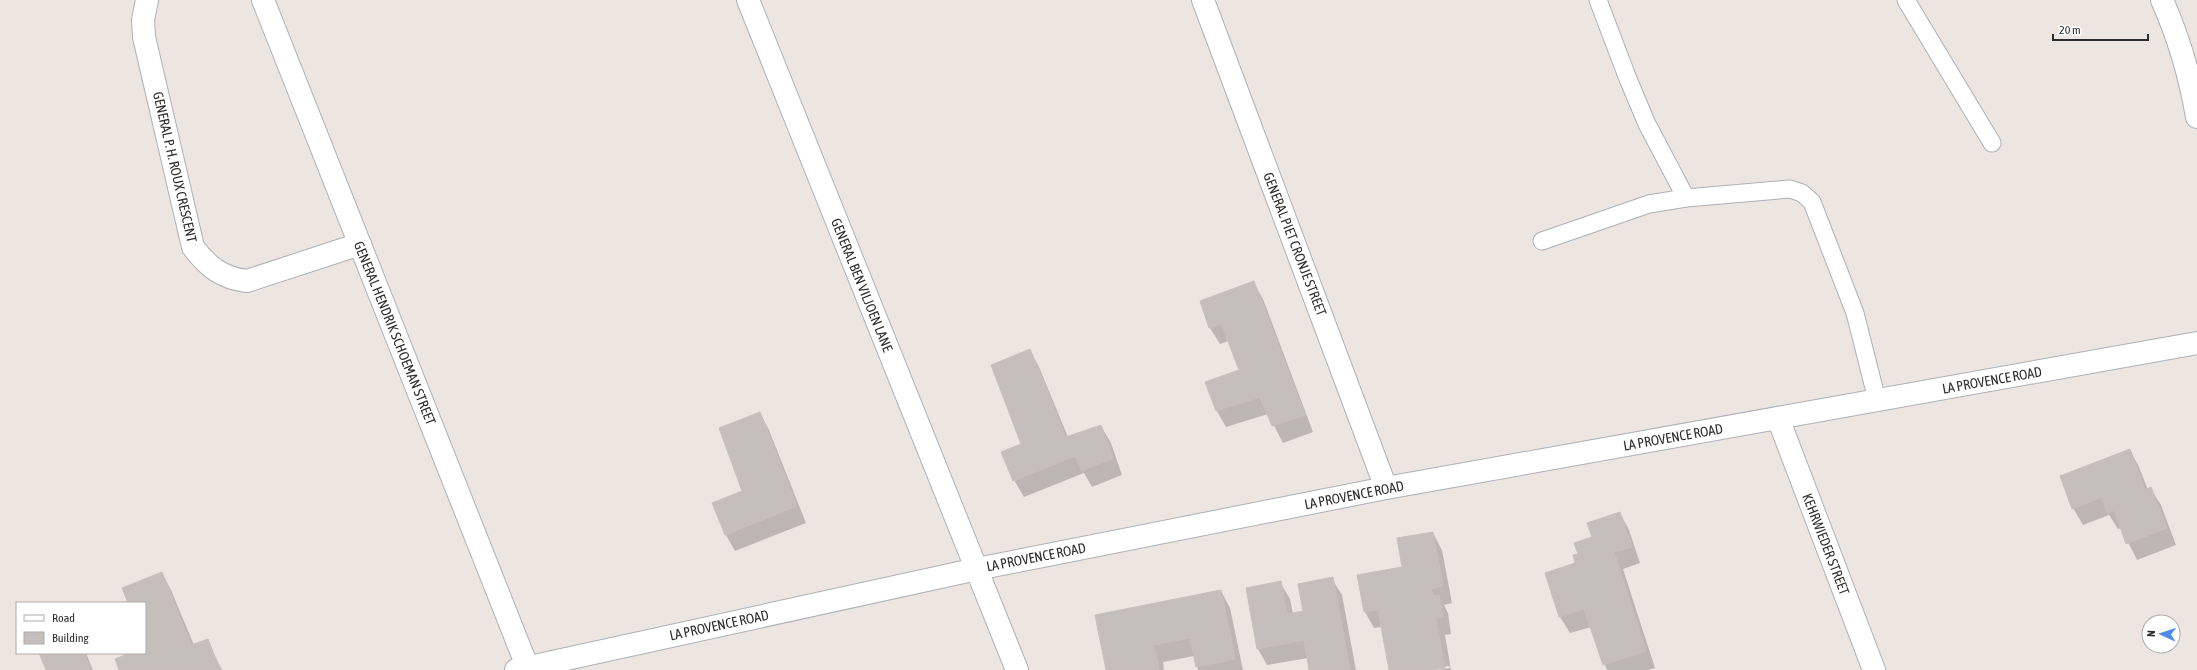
<svg xmlns="http://www.w3.org/2000/svg" width="2197" height="670" viewBox="0 0 2197 670" font-family="'Asap Condensed',sans-serif">
	<style>
		.shadow { fill: #0003 }
		.building { fill: #c5bfbc; stroke: #c8c0b9 }
		.lines { fill: none; stroke-linecap: round; stroke-linejoin: round }
		.service-casing { stroke: #acb1b7; stroke-width: 19 }
		.minor-casing { stroke: #acb1b7; stroke-width: 24 }
		.tertiary-casing { stroke: #acb1b7; stroke-width: 24 }
		.service { stroke: #fff; stroke-width: 17 }
		.minor { stroke: #fff; stroke-width: 22 }
		.tertiary { stroke: #fff; stroke-width: 22 }
		.labels { text-anchor: middle; dominant-baseline: central; stroke-width: 4; stroke-linejoin: round; paint-order: stroke }
		.street-label { font-size: 14px; fill: #2c2c2c; stroke: #fff }
	</style>
	<rect width="100%" height="100%" fill="#ede5e0"/>
	<g class="shadow">
		<path d="M 1253,282 L 1263,299 L 1313,432 L 1283,443 L 1268,414 L 1226,427 L 1217,411 L 1240,371 L 1229,341 L 1220,344 L 1210,328 L 1201,302 Z"/>
		<path d="M 1030,350 L 1039,367 L 1068,437 L 1101,426 L 1111,443 L 1122,475 L 1092,487 L 1084,473 L 1024,497 L 1014,480 L 1022,445 Z"/>
		<path d="M 760,413 L 769,430 L 806,523 L 735,551 L 726,535 L 744,491 Z"/>
		<path d="M 2130,450 L 2139,467 L 2148,490 L 2151,489 L 2161,505 L 2176,545 L 2137,560 L 2121,528 L 2118,529 L 2109,515 L 2083,525 L 2073,508 Z"/>
		<path d="M 1620,513 L 1629,530 L 1640,563 L 1623,569 L 1655,668 L 1648,670 L 1607,670 L 1591,627 L 1570,633 L 1560,617 L 1546,573 L 1577,564 L 1579,555 L 1593,537 Z"/>
		<path d="M 1433,533 L 1442,550 L 1452,603 L 1444,605 L 1448,613 L 1451,634 L 1445,635 L 1451,670 L 1437,670 L 1450,668 L 1449,666 L 1425,670 L 1390,670 L 1382,627 L 1374,628 L 1365,612 Z"/>
		<path d="M 162,573 L 171,590 L 194,645 L 207,640 L 222,670 L 120,670 L 133,653 L 145,653 L 145,603 L 129,603 Z"/>
		<path d="M 1332,579 L 1342,595 L 1356,670 L 1310,670 L 1308,658 L 1267,665 L 1258,649 L 1280,582 L 1290,599 L 1293,614 L 1304,611 Z"/>
		<path d="M 1221,591 L 1230,608 L 1243,670 L 1198,670 L 1194,656 L 1163,662 L 1164,670 L 1107,670 Z"/>
		<path d="M 40,653 L 86,653 L 93,670 L 47,670 Z"/>
	</g>
	<g class="building">
		<path d="M 1254,281 L 1305,415 L 1272,426 L 1260,397 L 1216,411 L 1205,382 L 1239,370 L 1221,323 L 1209,328 L 1200,301 Z"/>
		<path d="M 1030,349 L 1066,437 L 1101,425 L 1113,458 L 1082,471 L 1075,456 L 1013,481 L 1001,452 L 1021,444 L 991,365 Z"/>
		<path d="M 760,412 L 797,506 L 725,535 L 712,503 L 742,491 L 719,428 Z"/>
		<path d="M 2130,449 L 2145,490 L 2151,487 L 2167,528 L 2126,544 L 2114,510 L 2107,513 L 2102,497 L 2072,509 L 2060,476 Z"/>
		<path d="M 1620,512 L 1632,547 L 1614,552 L 1646,651 L 1603,665 L 1584,609 L 1559,617 L 1545,573 L 1575,563 L 1573,555 L 1578,554 L 1574,543 L 1592,537 L 1587,523 Z"/>
		<path d="M 1433,532 L 1443,586 L 1431,589 L 1433,596 L 1439,595 L 1443,617 L 1436,618 L 1445,668 L 1431,670 L 1389,670 L 1378,610 L 1364,612 L 1357,575 L 1402,567 L 1397,538 Z"/>
		<path d="M 162,572 L 191,645 L 208,639 L 220,670 L 119,670 L 115,659 L 130,653 L 145,653 L 145,603 L 128,603 L 122,588 Z"/>
		<path d="M 1333,577 L 1350,670 L 1309,670 L 1304,640 L 1257,649 L 1246,588 L 1281,581 L 1287,614 L 1303,611 L 1298,584 Z"/>
		<path d="M 1221,590 L 1235,659 L 1196,667 L 1190,638 L 1154,645 L 1159,670 L 1106,670 L 1095,615 Z"/>
		<path d="M 39,653 L 84,653 L 91,670 L 46,670 Z"/>
	</g>
	<g class="lines">
		<defs>
			<g id="service">
				<path d="M 1598,0 L 1628,79 L 1647,124 L 1686,198"/>
				<path d="M 1906,0 L 1992,143"/>
				<path d="M 1542,241 L 1649,204 L 1686,198 L 1790,189 L 1802,193 L 1812,202 L 1855,313 L 1877,400"/>
			</g>
			<g id="minor">
				<path d="M 147,0 L 143,20 L 144,37 L 193,247 C 208,267 222,278 247,281 L 360,244"/>
				<path d="M 263,0 L 527,666"/>
				<path d="M 748,0 L 1017,670"/>
				<path d="M 1203,0 L 1386,488"/>
				<path d="M 2162,0 C 2179,38 2190,76 2197,117"/>
				<path d="M 1778,418 L 1874,670"/>
			</g>
			<path id="tertiary" d="M 516,670 L 977,569 L 1386,488 L 2197,343"/>
		</defs>
		<use href="#service" class="service-casing"/>
		<use href="#minor" class="minor-casing"/>
		<use href="#tertiary" class="tertiary-casing"/>
		<use href="#service" class="service"/>
		<use href="#minor" class="minor"/>
		<use href="#tertiary" class="tertiary"/>
	</g>
	<g class="labels">
		<g class="street-label">
			<text transform="translate(175 167) rotate(77)">GENERAL P. H. ROUX CRESCENT</text>
			<text transform="translate(1295 244) rotate(69)">GENERAL PIET CRONJE STREET</text>
			<text transform="translate(862 285) rotate(68)">GENERAL BEN VILJOEN LANE</text>
			<text transform="translate(395 333) rotate(68)">GENERAL HENDRIK SCHOEMAN STREET</text>
			<text transform="translate(1992 380) rotate(-10)">LA PROVENCE ROAD</text>
			<text transform="translate(1673 437) rotate(-10)">LA PROVENCE ROAD</text>
			<text transform="translate(1354 495) rotate(-11)">LA PROVENCE ROAD</text>
			<text transform="translate(1826 544) rotate(69)">KEHRWIEDER STREET</text>
			<text transform="translate(1036 557) rotate(-11)">LA PROVENCE ROAD</text>
			<text transform="translate(719 625) rotate(-12)">LA PROVENCE ROAD</text>
		</g>
	</g>
	<rect x="16" y="602" width="130" height="52" fill="#ffffff" stroke="#ababab"/>
	<rect x="24" y="615" width="20" height="6" fill="#ffffff" stroke="#ababab"/>
	<text x="52" y="622" font-size="12" fill="#2c2c2c">Road</text>
	<rect x="24" y="632" width="20" height="12" fill="#c5bfbc" stroke="#ababab"/>
	<text x="52" y="642" font-size="12" fill="#2c2c2c">Building</text>
	<g transform="translate(2161 634) rotate(273)"><circle r="19" fill="#ffffff" stroke="#ababab"/>
	<path d="M0-3L7 15L0 10L-7 15Z" fill="#4e8bec"/>
	<text y="-6" font-size="11" font-weight="bold" text-anchor="middle" fill="#2c2c2c">N</text>
	</g>
	<path d="M2053 34v6h95v-6" fill="none" stroke="#2c2c2c" stroke-width="2"/>
	<text x="2059" y="34" font-size="12" fill="#2c2c2c" stroke="#ffffff" stroke-width="3" paint-order="stroke">20 m</text>
</svg>
